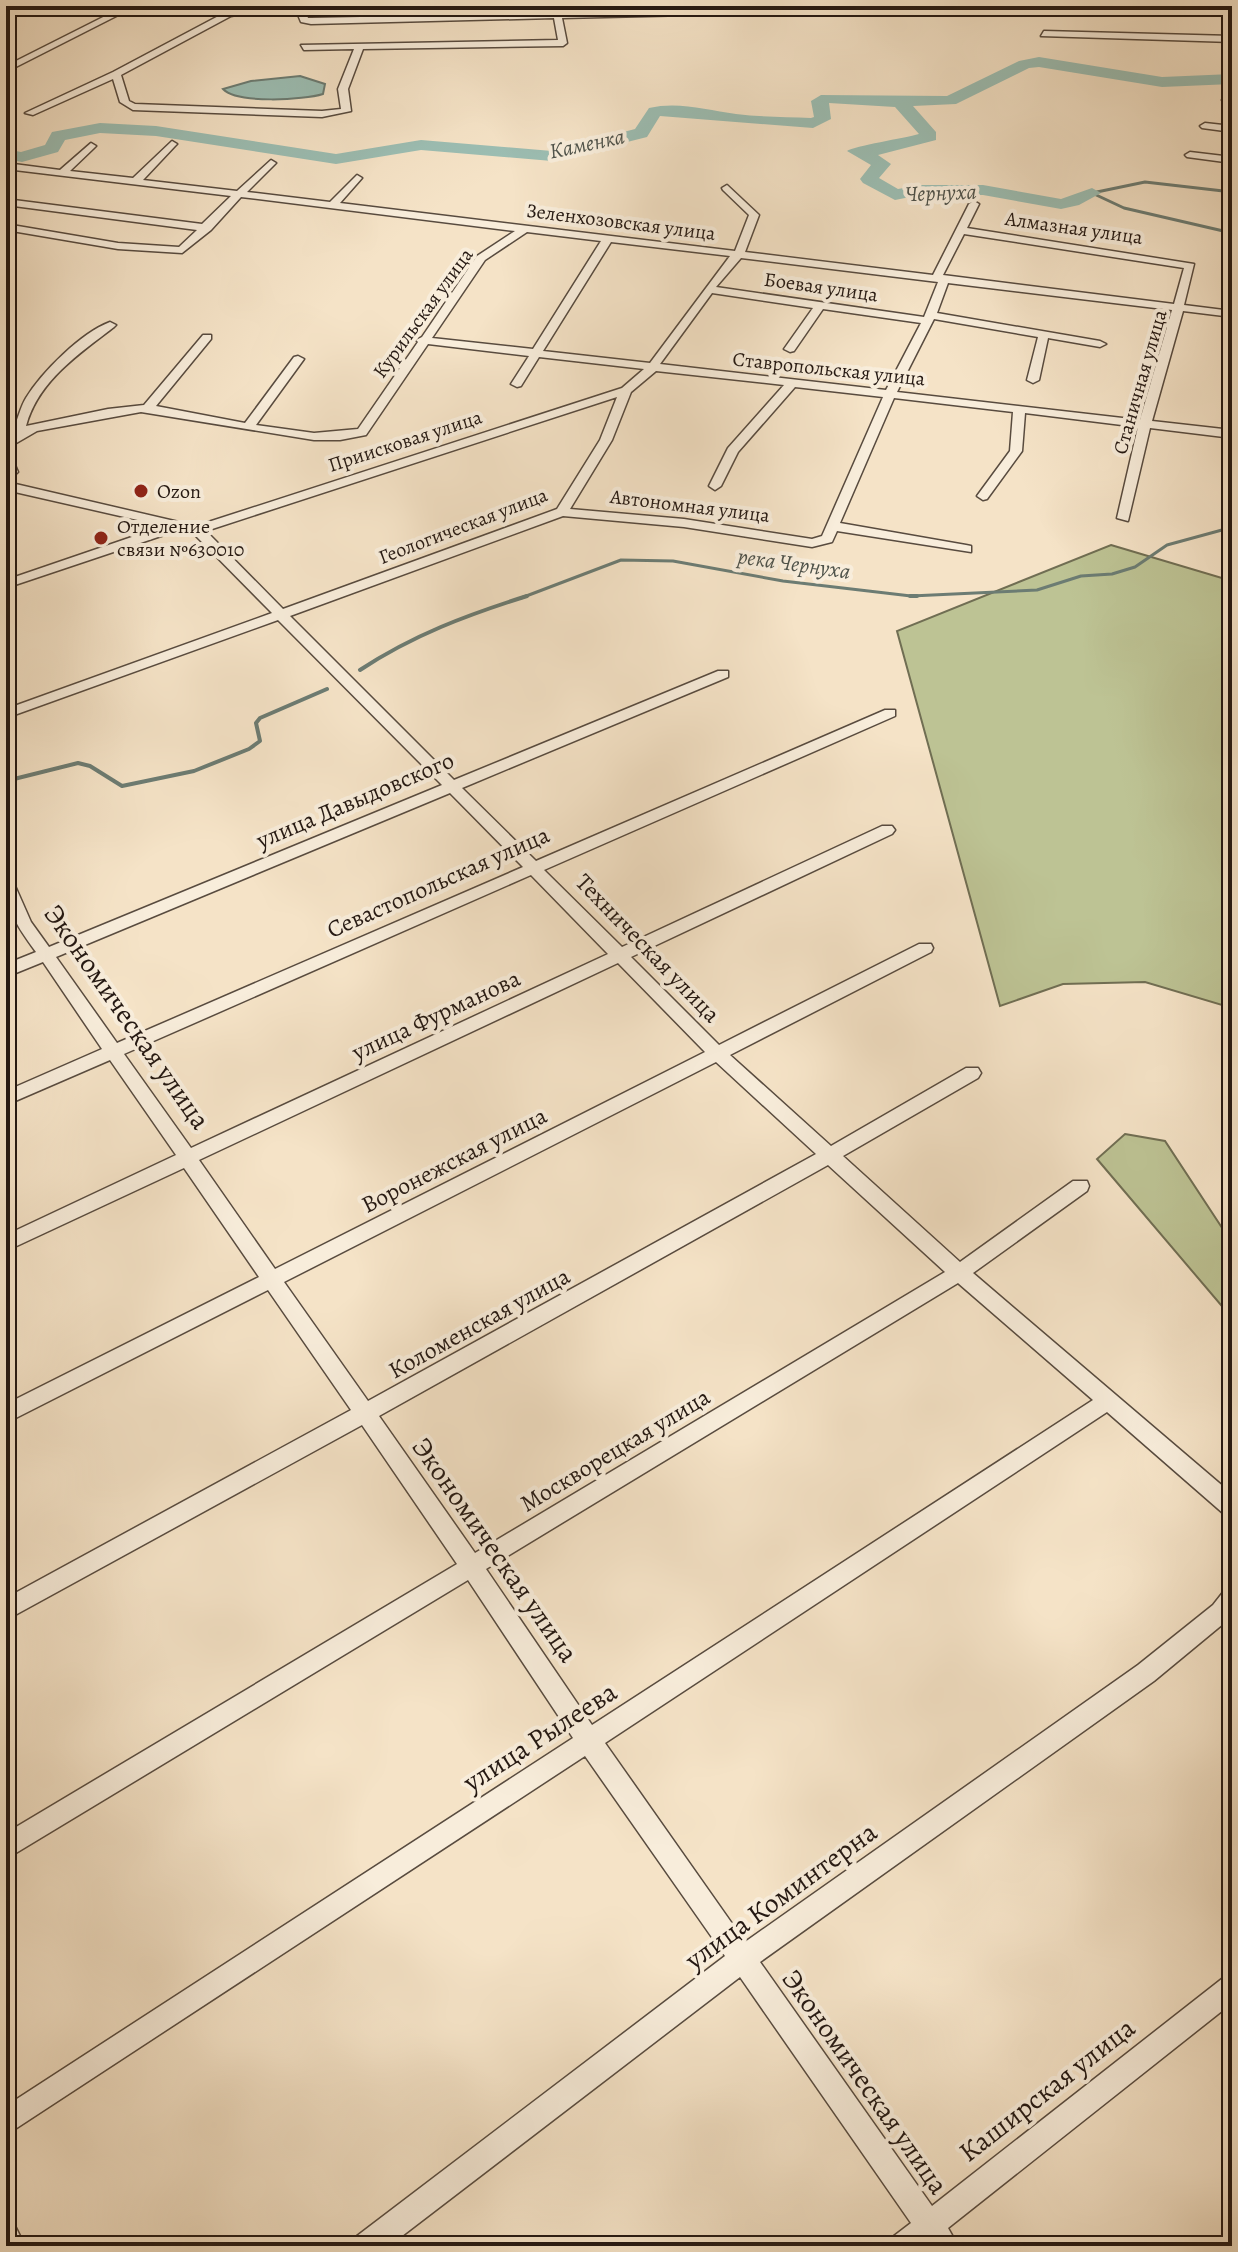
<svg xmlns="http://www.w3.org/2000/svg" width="1238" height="2252" viewBox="0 0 1238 2252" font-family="Alegreya,serif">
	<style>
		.green { fill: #bdc394; stroke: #706e53; stroke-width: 2 }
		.water { fill: #9cbeb3; stroke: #6c7c73; stroke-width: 2 }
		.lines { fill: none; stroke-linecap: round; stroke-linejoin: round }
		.stream-far1 { stroke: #6c7c73; stroke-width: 3 }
		.stream { stroke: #6c7c73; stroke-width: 4 }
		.river { fill: #9cbeb3; fill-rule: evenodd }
		.minor-casing { stroke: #584b3f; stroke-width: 3 }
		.minor { fill: #f8eddb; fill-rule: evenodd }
		.poi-dot { fill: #8f2418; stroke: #f8eddb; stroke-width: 3 }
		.labels { text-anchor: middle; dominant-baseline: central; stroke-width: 8; stroke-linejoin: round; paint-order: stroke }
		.far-street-label { font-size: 20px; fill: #241812; stroke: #f8eddb }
		.far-poi-label { font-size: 20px; fill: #241812; stroke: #f8eddb; text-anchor: start }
		.far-water-label { font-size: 22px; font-style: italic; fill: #4e524a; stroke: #f8eddb }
		.street-label { font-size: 24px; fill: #241812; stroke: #f8eddb }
		.near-street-label { font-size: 28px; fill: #241812; stroke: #f8eddb }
	</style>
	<rect width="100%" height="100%" fill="#f5e3c7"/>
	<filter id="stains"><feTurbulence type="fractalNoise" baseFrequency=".0025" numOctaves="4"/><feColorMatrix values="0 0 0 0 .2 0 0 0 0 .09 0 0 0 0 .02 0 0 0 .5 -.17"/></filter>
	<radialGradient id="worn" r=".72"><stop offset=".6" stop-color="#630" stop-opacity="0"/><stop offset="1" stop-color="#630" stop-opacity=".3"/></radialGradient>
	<g class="green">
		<path d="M 1111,545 L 1232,581 L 1232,1008 L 1145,982 L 1063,984 L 1000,1006 L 897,631 Z"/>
		<path d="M 1125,1134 L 1165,1141 L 1232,1243 L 1232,1318 L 1097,1159 Z"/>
	</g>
	<path class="water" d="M 300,76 L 325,84 L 323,94 C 304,100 237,104 223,89 L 251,81 Z"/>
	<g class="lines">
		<g class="stream-far1">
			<path d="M 1092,193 L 1124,208 L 1232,233"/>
			<path d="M 1092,193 L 1145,182 L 1232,192"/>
			<path d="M 521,598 L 621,560 L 673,561 L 783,581 L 911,596 L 1037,590 L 1081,576 L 1112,574 L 1135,567 L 1167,545 L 1222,530 L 1232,523"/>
		</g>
		<g class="stream">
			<path d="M 910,596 L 917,596"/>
			<path d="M 360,670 C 413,635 467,615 527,596"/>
			<path d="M 6,781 L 78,763 L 90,766 L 122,786 L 194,771 L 249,749 L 260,741 L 256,723 L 260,718 L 327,689"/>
		</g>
		<path class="river" d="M 1039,57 L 1162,77 L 1232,74 L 1232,84 L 1162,87 L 1039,67 L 1029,68 L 956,104 L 913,106 L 936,132 L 936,140 L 878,155 L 891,164 L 879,178 L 898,189 L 920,185 L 983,185 L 1061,199 L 1092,188 L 1101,193 L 1079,205 L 1061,209 L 983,195 L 920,195 L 895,200 L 863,183 L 860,179 L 871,165 L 847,151 C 854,146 905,138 919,134 L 895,107 L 829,103 L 831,119 L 813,128 L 660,116 L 647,137 L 552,161 L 421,150 L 336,164 L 156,136 L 100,133 L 65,140 L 58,152 L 22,162 L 6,159 L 6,149 L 21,152 L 45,145 L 52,132 L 100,123 L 156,126 L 336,154 L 421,140 L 552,151 L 635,129 L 649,108 C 678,101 707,110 736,114 C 761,117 786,117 811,118 L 814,117 L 811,101 L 821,95 L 947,96 L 1019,61 Z"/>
		<defs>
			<g id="minor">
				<path d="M 125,6 L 136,6 L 6,72 L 6,66 Z"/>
				<path d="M 263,6 L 283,6 L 231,16 L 121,75 L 129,101 L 135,104 L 322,111 L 341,109 L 338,89 L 354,49 L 304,50 L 301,45 L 558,40 L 554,18 L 311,24 L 301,22 L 296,10 L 287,6 L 303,6 L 308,18 L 311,18 L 553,13 L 552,6 L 560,6 L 561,13 L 951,6 L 947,9 L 562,18 L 567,43 L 563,46 L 363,49 L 348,89 L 351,111 L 322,117 L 133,110 L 120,102 L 113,79 L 33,115 L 25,113 L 113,72 L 226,12 Z"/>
				<path d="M 1044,31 L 1232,36 L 1232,42 L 1041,36 Z"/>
				<path d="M 1225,95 L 1232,96 L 1232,102 L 1222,100 Z"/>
				<path d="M 1205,123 L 1232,126 L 1232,132 L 1202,128 L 1200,126 Z"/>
				<path d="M 172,141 L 177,144 L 175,146 L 143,180 L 237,191 L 271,160 L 276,163 L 247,192 L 330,202 L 357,175 L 362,178 L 340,203 L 735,251 L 749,215 L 723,190 L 722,188 L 727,185 L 759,215 L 745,252 L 933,275 L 969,204 L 974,201 L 979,204 L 967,228 L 1194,264 L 1184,305 L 1232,311 L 1232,317 L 1183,311 L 1152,421 L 1232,430 L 1232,438 L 1150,428 L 1128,521 L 1117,518 L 1138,427 L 1025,413 L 1022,451 L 987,499 L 983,500 L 977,496 L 1010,451 L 1013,412 L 894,398 L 840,523 L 966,545 L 971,546 L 971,552 L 837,531 L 832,542 L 812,547 L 684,527 L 563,516 L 290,616 L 454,780 L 718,671 L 728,671 L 728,677 L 462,788 L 536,861 L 885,710 L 895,710 L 895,716 L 544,870 L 622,947 L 882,826 L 892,826 L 895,830 L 892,834 L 631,957 L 719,1045 L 919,944 L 931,944 L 933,948 L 931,952 L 730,1055 L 831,1146 L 966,1068 L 978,1068 L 981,1073 L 978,1078 L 843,1156 L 960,1262 L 1073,1181 L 1087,1181 L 1089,1186 L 1087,1191 L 973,1273 L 1232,1494 L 1232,1516 L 1224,1514 L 1107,1412 L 605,1743 L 745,1942 L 1138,1665 L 1213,1605 L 1224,1591 L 1232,1588 L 1232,1615 L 1229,1619 L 1154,1681 L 760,1962 L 932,2206 L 1223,1978 L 1232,1974 L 1232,2003 L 948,2228 L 958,2246 L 890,2246 L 894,2236 L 911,2223 L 740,1977 L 389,2246 L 353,2246 L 357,2236 L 725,1956 L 585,1756 L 6,2135 L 6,2106 L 573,1738 L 468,1580 L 6,1859 L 6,1833 L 457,1564 L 362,1425 L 6,1620 L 6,1598 L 351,1410 L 268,1290 L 6,1423 L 6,1404 L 259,1277 L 184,1168 L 6,1251 L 6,1235 L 176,1155 L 110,1060 L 6,1105 L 6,1091 L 102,1049 L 43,962 L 6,977 L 6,964 L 36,952 C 17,926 6,911 6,878 L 12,879 L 31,922 L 49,947 L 442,785 L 278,620 L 6,718 L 6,709 L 272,613 L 193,533 L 179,530 L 6,588 L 6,580 L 164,526 L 6,490 L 6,454 L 12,458 L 18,472 L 7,482 L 196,526 L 622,388 L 644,369 L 539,357 L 521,386 L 517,387 L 511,384 L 529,356 L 428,344 L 366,435 L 340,440 L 314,440 L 141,412 L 37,431 L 6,449 L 6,437 C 17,429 18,411 26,398 C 42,372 81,333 110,322 L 116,325 L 114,327 C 79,354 38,381 26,426 L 108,409 L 144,405 L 203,335 L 211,335 L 211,339 L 156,406 L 245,423 L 294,357 L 298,356 L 304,359 L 256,425 L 314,433 L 358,429 L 418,342 L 416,340 L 422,337 L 477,256 L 515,231 L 241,197 L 211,230 L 182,253 L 118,249 L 6,230 L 6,224 L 118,243 L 179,247 L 197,230 L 6,205 L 6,199 L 202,224 L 231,196 L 6,169 L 6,163 L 60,170 L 91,143 L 96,146 L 94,148 L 70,171 L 133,178 ZM 527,232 L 601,241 L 533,349 L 432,338 L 485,260 ZM 964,234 L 1184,268 L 1174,304 L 943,275 ZM 611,242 L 730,256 L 650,363 L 543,351 ZM 741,258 L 938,282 L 924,317 L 716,287 ZM 948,283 L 1172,310 L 1140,420 L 897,392 L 934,319 L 1038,337 L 1027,380 L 1033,383 L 1039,380 L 1048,338 L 1100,347 L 1106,344 L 1100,341 L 937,313 ZM 712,293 L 813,308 L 784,349 L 790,352 L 794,351 L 823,309 L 921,323 L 886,390 L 660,364 ZM 656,371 L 784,385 L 728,448 L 709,486 L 715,490 L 721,486 L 738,452 L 795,387 L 883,397 L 822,536 L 812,539 L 684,519 L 570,509 L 612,440 L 631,392 ZM 617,397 L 600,440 L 557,509 L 283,609 L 206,531 ZM 450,793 L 523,867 L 117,1043 L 56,957 ZM 531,875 L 608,954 L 191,1148 L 124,1054 ZM 618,963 L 705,1052 L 275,1269 L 199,1160 ZM 716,1062 L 816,1154 L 368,1401 L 284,1282 ZM 828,1165 L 945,1272 L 475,1553 L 379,1416 ZM 958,1283 L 1093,1400 L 592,1725 L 486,1569 Z"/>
				<path d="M 1190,152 L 1232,157 L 1232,163 L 1187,157 L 1185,155 Z"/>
				<path d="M 6,2224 L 16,2228 L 25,2246 L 6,2246 Z"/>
			</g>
		</defs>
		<use href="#minor" class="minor-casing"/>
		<use href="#minor" class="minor"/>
	</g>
	<g class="poi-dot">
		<circle cx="141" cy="491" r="8"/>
		<circle cx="101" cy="538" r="8"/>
	</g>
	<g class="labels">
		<g class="far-street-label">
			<text transform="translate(621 222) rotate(7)">Зеленхозовская улица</text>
			<text transform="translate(1074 228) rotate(8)">Алмазная улица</text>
			<text transform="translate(821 287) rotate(8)">Боевая улица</text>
			<text transform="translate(423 313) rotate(-54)">Курильская улица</text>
			<text transform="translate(829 369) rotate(6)">Ставропольская улица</text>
			<text transform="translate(1140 382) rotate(-74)">Станичная улица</text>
			<text transform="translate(405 441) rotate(-18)">Приисковая улица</text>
			<text transform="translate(690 506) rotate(7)">Автономная улица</text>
			<text transform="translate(463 526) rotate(-21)">Геологическая улица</text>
		</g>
		<g class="far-poi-label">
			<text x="157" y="491">Ozon</text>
			<text x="117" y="526">Отделение<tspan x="117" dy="23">связи №630010</tspan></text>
		</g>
		<g class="far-water-label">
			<text transform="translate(587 144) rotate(-12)">Каменка</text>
			<text transform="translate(941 193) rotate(-2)">Чернуха</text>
			<text transform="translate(794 564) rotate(8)">река Чернуха</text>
		</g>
		<g class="street-label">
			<text transform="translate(355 800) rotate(-23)">улица Давыдовского</text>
			<text transform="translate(438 882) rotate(-24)">Севастопольская улица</text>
			<text transform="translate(648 948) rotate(46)">Техническая улица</text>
			<text transform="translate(436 1015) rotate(-25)">улица Фурманова</text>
			<text transform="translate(454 1160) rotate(-27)">Воронежская улица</text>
			<text transform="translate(479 1323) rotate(-29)">Коломенская улица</text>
			<text transform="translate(615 1450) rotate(-31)">Москворецкая улица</text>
		</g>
		<g class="near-street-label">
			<text transform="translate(127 1017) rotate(55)">Экономическая улица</text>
			<text transform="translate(495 1550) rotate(55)">Экономическая улица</text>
			<text transform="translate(540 1737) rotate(-33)">улица Рылеева</text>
			<text transform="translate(781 1896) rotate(-36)">улица Коминтерна</text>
			<text transform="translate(865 2082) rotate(55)">Экономическая улица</text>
			<text transform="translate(1047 2090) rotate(-38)">Каширская улица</text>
		</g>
	</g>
	<rect width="1238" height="2252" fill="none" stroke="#f5e3c7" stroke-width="32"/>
	<rect x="8" y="8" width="1222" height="2236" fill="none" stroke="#241812" stroke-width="4"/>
	<rect x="16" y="16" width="1206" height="2220" fill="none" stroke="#241812" stroke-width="2"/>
	<rect width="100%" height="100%" filter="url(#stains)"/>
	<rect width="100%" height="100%" fill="url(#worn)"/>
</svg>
